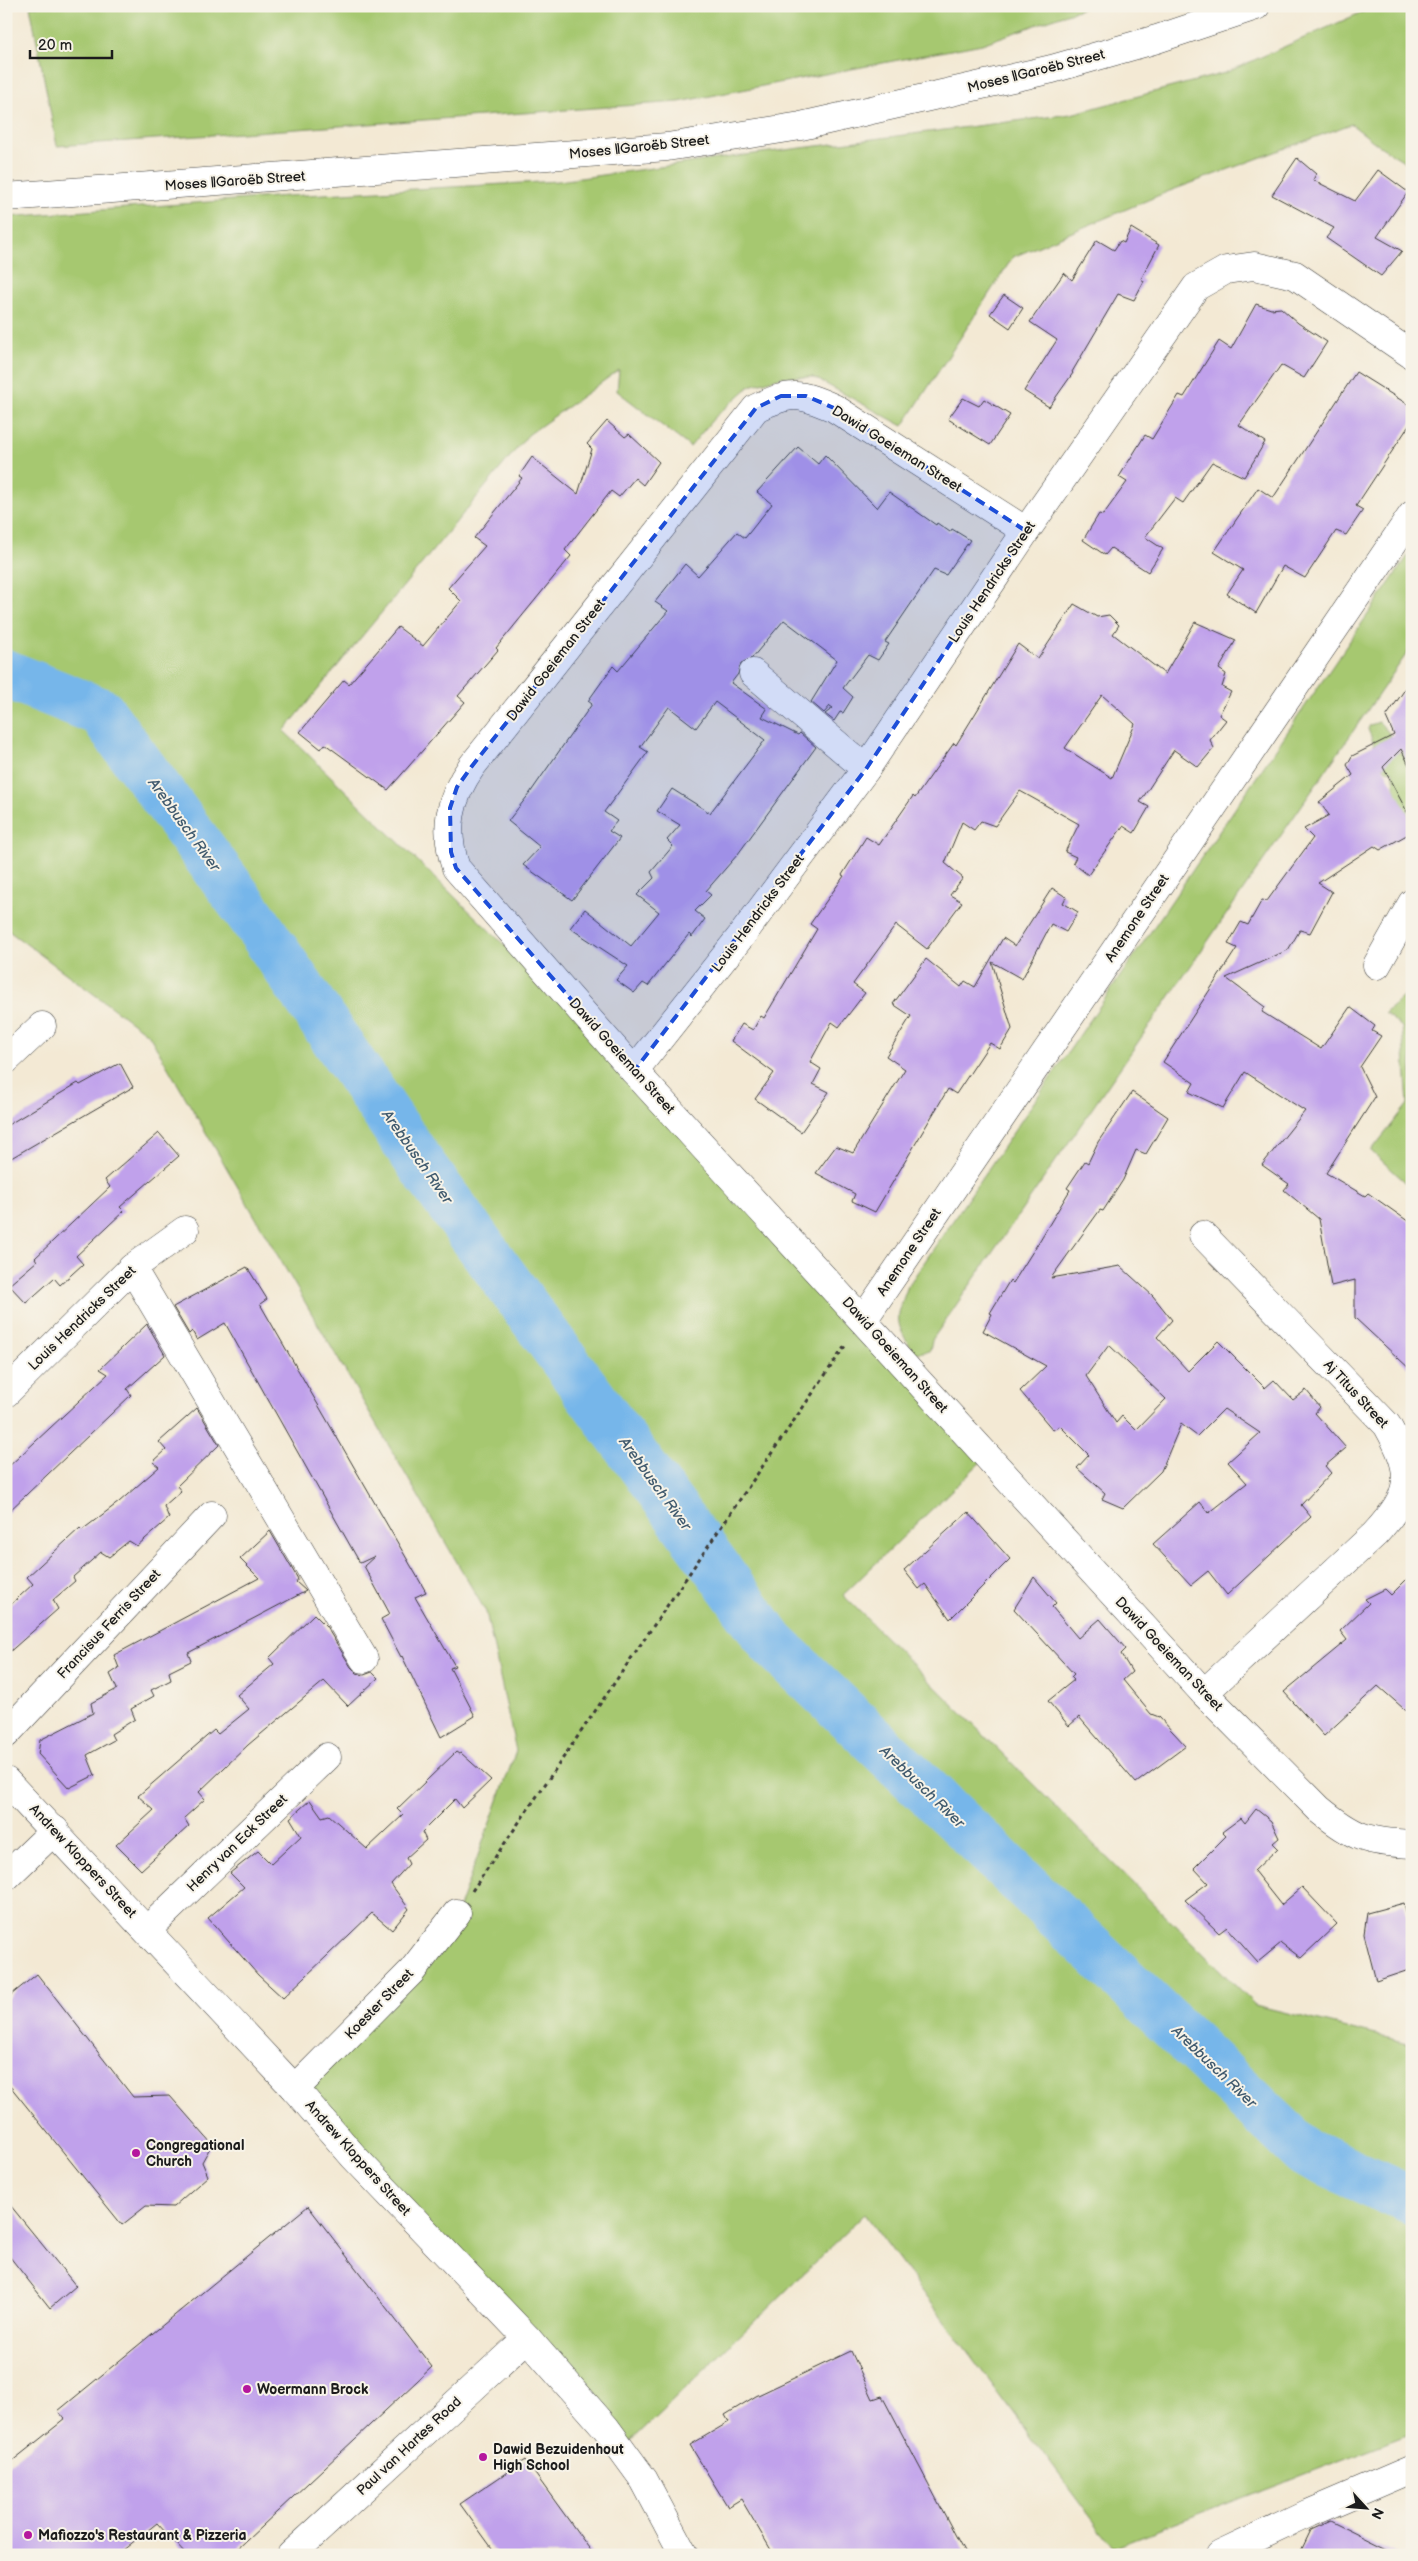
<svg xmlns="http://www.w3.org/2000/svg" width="1418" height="2561" viewBox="0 0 1418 2561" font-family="'Balsamiq Sans',sans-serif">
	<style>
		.green { fill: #a6c870; stroke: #617246 }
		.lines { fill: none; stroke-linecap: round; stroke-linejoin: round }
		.river { stroke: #76b6ea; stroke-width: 49 }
		.building { fill: #c0a1eb; fill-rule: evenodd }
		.minor-casing { stroke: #3c3b38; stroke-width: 29 }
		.major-casing { stroke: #3c3b38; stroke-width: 29 }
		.path { stroke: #3c3b38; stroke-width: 3; stroke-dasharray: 4 4; stroke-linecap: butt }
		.minor { stroke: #fff; stroke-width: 28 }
		.major { stroke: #fff; stroke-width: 28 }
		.marked { fill: #1d4ed8; fill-opacity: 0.2; stroke: #1d4ed8; stroke-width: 4; stroke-dasharray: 10 6; stroke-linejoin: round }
		.poi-dot { fill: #b5179e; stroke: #f7f3e8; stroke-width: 2 }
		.labels { text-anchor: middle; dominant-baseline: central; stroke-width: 4; stroke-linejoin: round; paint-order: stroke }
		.street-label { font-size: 14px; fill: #1c1c1c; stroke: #f7f3e8 }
		.poi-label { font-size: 14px; font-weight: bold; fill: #1c1c1c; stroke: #f7f3e8; text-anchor: start }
		.water-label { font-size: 15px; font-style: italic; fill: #405a6e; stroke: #f7f3e8 }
	</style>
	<rect width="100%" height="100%" fill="#f7f3e8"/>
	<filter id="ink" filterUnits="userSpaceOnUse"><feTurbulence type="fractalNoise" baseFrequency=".02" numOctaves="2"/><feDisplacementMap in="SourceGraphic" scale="10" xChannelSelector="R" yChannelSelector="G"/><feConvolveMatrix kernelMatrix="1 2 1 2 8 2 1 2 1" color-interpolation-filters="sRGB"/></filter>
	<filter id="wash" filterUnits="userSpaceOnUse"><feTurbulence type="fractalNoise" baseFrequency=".0096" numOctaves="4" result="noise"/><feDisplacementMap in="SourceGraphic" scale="20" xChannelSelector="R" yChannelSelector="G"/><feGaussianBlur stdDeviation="1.12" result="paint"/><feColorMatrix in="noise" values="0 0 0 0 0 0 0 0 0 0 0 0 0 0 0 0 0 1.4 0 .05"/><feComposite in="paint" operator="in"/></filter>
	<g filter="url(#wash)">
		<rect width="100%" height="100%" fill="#f3e9d4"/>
		<g class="green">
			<path d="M 30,6 L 1089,6 L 982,44 L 679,102 L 57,146 Z"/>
			<path d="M 1376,6 L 1412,6 L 1412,166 L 1378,145 L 1351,124 L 1167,192 L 1013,257 L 903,426 L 813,377 L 782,377 L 750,386 L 714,418 L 690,447 L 617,391 L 619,370 L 528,435 L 284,731 L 634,1071 L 987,1456 L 843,1595 L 1255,2005 L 1412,2044 L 1412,2433 L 1113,2547 L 865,2214 L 622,2450 L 295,2089 L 457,1913 L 516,1751 L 486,1612 L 149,1035 L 6,929 L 6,217 L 288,196 L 559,181 L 746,155 L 1071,114 L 1225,73 Z"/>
			<path d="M 1412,550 L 1412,646 L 932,1340 L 930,1351 L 915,1353 C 894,1323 895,1320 908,1286 Z"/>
			<path d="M 1379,722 L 1389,733 L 1399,754 L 1412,738 L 1412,821 L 1396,793 L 1393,771 L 1386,770 L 1380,760 L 1368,729 L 1370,725 Z"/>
			<path d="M 1412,989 L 1412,1188 L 1371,1151 L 1408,1104 L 1402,1027 L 1385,1013 Z"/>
		</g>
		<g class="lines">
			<path class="river" d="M 6,674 L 101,712 L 252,917 L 422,1166 L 772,1643 L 1304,2152 L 1412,2201"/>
		</g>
		<g id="blocks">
			<g class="building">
				<path d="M 1297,158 L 1316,174 L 1313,180 L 1355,201 L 1378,170 L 1408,192 L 1377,237 L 1402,251 L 1381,276 L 1326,238 L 1334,228 L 1272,195 Z"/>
				<path d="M 1131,228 L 1159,245 L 1141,279 L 1144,281 L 1134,300 L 1118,294 L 1072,372 L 1073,373 L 1049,407 L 1024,391 L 1057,340 L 1030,322 L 1064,273 L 1072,280 L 1097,240 L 1114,250 L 1120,241 L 1124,243 Z"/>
				<path d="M 1004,295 L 1023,308 L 1010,328 L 990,314 Z"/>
				<path d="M 1256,304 L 1271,309 L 1281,308 L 1298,323 L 1327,342 L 1304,378 L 1281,365 L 1239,425 L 1265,442 L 1244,477 L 1212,462 L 1183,503 L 1175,498 L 1145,537 L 1163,549 L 1148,572 L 1111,548 L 1105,555 L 1083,540 L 1099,514 L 1103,515 L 1127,482 L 1119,477 L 1145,435 L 1152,439 L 1179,395 L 1184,397 L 1219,341 L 1231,349 Z"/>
				<path d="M 1356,372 L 1412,407 L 1412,421 L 1356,506 L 1363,510 L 1346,535 L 1336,531 L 1305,578 L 1283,566 L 1256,613 L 1227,594 L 1243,570 L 1214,552 L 1258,488 L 1273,498 Z"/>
				<path d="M 963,398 L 979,406 L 984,399 L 1010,415 L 990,445 L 948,419 Z"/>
				<path d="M 607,421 L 625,437 L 629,434 L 659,462 L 643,485 L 635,478 L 619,497 L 611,491 L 565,550 L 571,556 L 496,648 L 498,650 L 458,696 L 465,702 L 388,790 L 325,744 L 321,749 L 300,732 L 344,680 L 349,684 L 398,627 L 423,646 L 461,601 L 448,588 L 485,546 L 474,538 L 522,478 L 519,476 L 532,457 L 578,494 L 592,449 L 587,444 Z"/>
				<path d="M 798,447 L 818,464 L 825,455 L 877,508 L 889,492 L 936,525 L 937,523 L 950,532 L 952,529 L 970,540 L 946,575 L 934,570 L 885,642 L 889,644 L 878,660 L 868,655 L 843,688 L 853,697 L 843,713 L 840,712 L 834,721 L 825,714 L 833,708 L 830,706 L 824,713 L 811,702 L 837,660 L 784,620 L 752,658 L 741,663 L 738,674 L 731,683 L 767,709 L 762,717 L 798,735 L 800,733 L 816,747 L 738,854 L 706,891 L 711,895 L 695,911 L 705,919 L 692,937 L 689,934 L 648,986 L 643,983 L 634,993 L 616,980 L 628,966 L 570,928 L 585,909 L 631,946 L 659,912 L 637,895 L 654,878 L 651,872 L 673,846 L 667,840 L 680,825 L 657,811 L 672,789 L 710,813 L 765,740 L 715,702 L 696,728 L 669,707 L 640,747 L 648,752 L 604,812 L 617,821 L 609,831 L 620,838 L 572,900 L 523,865 L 540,847 L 508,821 L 530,793 L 592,704 L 588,701 L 613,666 L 618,671 L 668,611 L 655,602 L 685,564 L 698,576 L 737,532 L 745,538 L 772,504 L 757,492 Z"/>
				<path d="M 1074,604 L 1097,617 L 1109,615 L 1119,625 L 1113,634 L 1165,674 L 1195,622 L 1236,640 L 1219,669 L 1226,674 L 1222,687 L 1231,692 L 1219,715 L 1226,720 L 1210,740 L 1214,748 L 1198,767 L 1174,750 L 1140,802 L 1149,807 L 1134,833 L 1123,826 L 1088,875 L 1073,863 L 1076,857 L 1065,852 L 1079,824 L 1020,791 L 995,826 L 981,821 L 974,830 L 962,822 L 945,863 L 963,878 L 950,895 L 962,902 L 927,949 L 896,925 L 853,984 L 865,993 L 839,1027 L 832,1022 L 810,1062 L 821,1069 L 813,1084 L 829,1092 L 801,1132 L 755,1099 L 774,1073 L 731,1041 L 742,1024 L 753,1030 L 761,1016 L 764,1018 L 817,929 L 810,924 L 844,876 L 842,875 L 866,837 L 879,845 L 913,796 L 915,798 L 954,743 L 956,745 L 1018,644 L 1038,659 ZM 1102,695 L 1135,724 L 1112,778 L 1065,748 Z"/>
				<path d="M 1412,679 L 1412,771 L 1401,749 L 1383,767 L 1412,821 L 1412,832 L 1380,850 L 1374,846 L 1318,883 L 1332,892 L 1310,933 L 1300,930 L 1288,950 L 1226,978 L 1265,1007 L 1262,1012 L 1321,1049 L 1350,1007 L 1375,1026 L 1372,1031 L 1381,1036 L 1360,1067 L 1375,1097 L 1326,1173 L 1365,1196 L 1368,1193 L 1412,1224 L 1412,1371 L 1355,1318 L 1355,1280 L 1331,1286 L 1319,1219 L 1284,1190 L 1289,1184 L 1262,1165 L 1305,1111 L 1245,1072 L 1223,1108 L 1189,1092 L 1194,1083 L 1163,1062 L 1237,948 L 1228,944 L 1241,922 L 1248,925 L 1262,900 L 1267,901 L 1313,838 L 1304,829 L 1329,815 L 1319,802 L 1353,775 L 1347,765 L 1352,756 L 1394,735 L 1386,717 Z"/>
				<path d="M 1052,888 L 1066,897 L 1063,903 L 1078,912 L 1066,932 L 1051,924 L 1022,979 L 992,962 L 1012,1029 L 1000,1049 L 990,1043 L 956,1094 L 948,1089 L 875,1212 L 852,1201 L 855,1194 L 816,1173 L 836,1146 L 853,1153 L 905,1069 L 886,1056 L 911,1016 L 893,1004 L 926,959 L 961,987 L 965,981 L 975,987 L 1003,938 L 1015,946 Z"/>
				<path d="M 120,1063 L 133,1087 L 6,1161 L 6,1126 L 78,1083 L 80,1085 Z"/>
				<path d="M 1132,1092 L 1168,1117 L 1146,1154 L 1136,1150 L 1123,1180 L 1103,1211 L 1100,1210 L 1051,1278 L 1120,1266 L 1153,1296 L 1172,1320 L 1157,1337 L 1188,1371 L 1218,1341 L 1265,1388 L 1274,1380 L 1293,1400 L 1306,1390 L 1320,1407 L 1315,1413 L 1346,1448 L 1325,1466 L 1331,1473 L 1301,1505 L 1311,1517 L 1227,1595 L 1208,1571 L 1191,1585 L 1153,1544 L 1200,1502 L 1209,1513 L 1247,1483 L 1228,1462 L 1260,1433 L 1224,1409 L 1197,1436 L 1181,1424 L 1161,1471 L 1123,1508 L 1102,1499 L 1105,1493 L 1077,1468 L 1089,1455 L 1060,1426 L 1053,1430 L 1020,1391 L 1046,1366 L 983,1331 L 992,1314 L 990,1313 L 1010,1280 L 1013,1283 L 1040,1240 L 1070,1190 L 1067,1188 L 1085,1161 L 1088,1163 L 1098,1142 ZM 1109,1345 L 1166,1399 L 1136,1430 L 1122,1416 L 1116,1423 L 1086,1376 Z"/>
				<path d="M 159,1133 L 179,1156 L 120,1207 L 124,1211 L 76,1256 L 83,1264 L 60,1285 L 54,1278 L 26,1303 L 9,1285 L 37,1261 L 35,1258 L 110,1187 L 105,1180 Z"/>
				<path d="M 247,1267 L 267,1299 L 260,1304 L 426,1592 L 415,1597 L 455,1666 L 450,1668 L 475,1716 L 441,1737 L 402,1656 L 401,1657 L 381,1619 L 390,1614 L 364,1566 L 375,1556 L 360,1563 L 225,1323 L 197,1340 L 192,1331 L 189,1334 L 173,1307 Z"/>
				<path d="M 147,1324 L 165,1355 L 127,1389 L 131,1395 L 6,1514 L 6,1469 L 108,1374 L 100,1369 Z"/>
				<path d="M 197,1408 L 219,1445 L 177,1486 L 181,1491 L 164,1506 L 169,1518 L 137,1546 L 129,1541 L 109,1557 L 101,1552 L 73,1577 L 75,1581 L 53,1600 L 58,1609 L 6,1655 L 6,1609 L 33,1584 L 27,1577 L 80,1528 L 82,1530 L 119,1502 L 159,1467 L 153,1462 L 166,1450 L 159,1442 Z"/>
				<path d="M 968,1512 L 1010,1559 L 950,1619 L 925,1584 L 919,1589 L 904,1570 Z"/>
				<path d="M 270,1531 L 298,1579 L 296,1582 L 306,1591 L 188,1653 L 191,1661 L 169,1672 L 171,1680 L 151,1690 L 154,1696 L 131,1709 L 135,1719 L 111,1734 L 114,1740 L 87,1755 L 95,1775 L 69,1788 L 38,1754 L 40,1740 L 93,1713 L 91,1703 L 117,1689 L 110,1674 L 119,1668 L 114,1655 L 259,1578 L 240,1559 Z"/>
				<path d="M 1412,1574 L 1412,1716 L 1378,1686 L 1324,1736 L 1284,1692 L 1347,1640 L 1340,1631 L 1369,1603 L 1365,1599 L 1385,1589 L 1391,1595 Z"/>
				<path d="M 1034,1577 L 1056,1603 L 1052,1607 L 1078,1638 L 1100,1619 L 1126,1649 L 1121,1654 L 1132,1672 L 1123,1680 L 1151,1714 L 1159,1717 L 1186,1746 L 1136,1783 L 1079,1717 L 1069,1726 L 1048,1701 L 1074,1680 L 1071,1677 L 1074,1674 L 1014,1609 Z"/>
				<path d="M 314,1614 L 326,1626 L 351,1667 L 357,1673 L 364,1675 L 372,1672 L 378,1678 L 348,1706 L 324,1681 L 248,1745 L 199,1792 L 205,1799 L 184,1818 L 189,1826 L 141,1870 L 116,1845 L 154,1810 L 138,1796 L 214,1730 L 218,1734 L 249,1709 L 237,1695 L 274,1664 L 269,1658 Z"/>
				<path d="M 456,1752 L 459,1754 L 461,1753 L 491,1780 L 462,1808 L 455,1799 L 422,1832 L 426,1840 L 406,1858 L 409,1864 L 391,1884 L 409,1909 L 392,1930 L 372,1913 L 283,1998 L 258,1975 L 208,1918 L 244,1887 L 230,1873 L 258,1851 L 271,1864 L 301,1836 L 290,1818 L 310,1800 L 322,1817 L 329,1815 L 367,1849 L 403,1815 L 397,1809 Z"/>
				<path d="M 1256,1809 L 1271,1821 L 1279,1838 L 1273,1843 L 1278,1848 L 1254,1871 L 1281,1905 L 1302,1887 L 1337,1924 L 1301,1958 L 1281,1943 L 1258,1962 L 1227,1927 L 1219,1933 L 1185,1900 L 1208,1883 L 1194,1868 L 1226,1836 L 1222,1832 L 1241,1818 L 1245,1823 Z"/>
				<path d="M 1404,1903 L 1412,1935 L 1412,1969 L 1376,1981 L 1364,1934 L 1367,1913 Z"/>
				<path d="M 37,1974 L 133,2097 L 170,2096 L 212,2144 L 202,2162 L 208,2176 L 173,2207 L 146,2206 L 122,2225 L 6,2081 L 6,1999 Z"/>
				<path d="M 6,2200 L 76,2286 L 50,2308 L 6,2252 Z"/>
				<path d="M 308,2206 L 432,2367 L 231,2555 L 186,2555 L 157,2523 L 117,2555 L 6,2555 L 6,2466 L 65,2419 L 58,2411 Z"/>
				<path d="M 851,2351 L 873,2399 L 882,2396 L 966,2555 L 774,2555 L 741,2499 L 728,2507 L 690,2445 L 729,2422 L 725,2415 L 756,2396 Z"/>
				<path d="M 525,2460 L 594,2555 L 497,2555 L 460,2504 Z"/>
				<path d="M 1330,2521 L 1399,2555 L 1298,2555 L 1310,2530 Z"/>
			</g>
		</g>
	</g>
	<g filter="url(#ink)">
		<use href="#blocks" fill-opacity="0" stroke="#3c3b38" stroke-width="1"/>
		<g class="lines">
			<defs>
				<g id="minor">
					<path d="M 1026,531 L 834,408 C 799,393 792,391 756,408 L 472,766 C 449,799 443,829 456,868 L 634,1071 L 1204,1693 L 1319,1809 C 1354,1838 1367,1842 1412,1844"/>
					<path d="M 753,673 L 866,769"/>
					<path d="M 1377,965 L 1412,903"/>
					<path d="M 6,1060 L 42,1026"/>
					<path d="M 634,1071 L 742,935 L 866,769 L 1026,531 L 1196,287 L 1226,270 L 1254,266 L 1295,275 L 1412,355"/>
					<path d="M 1203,1235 L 1387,1425 C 1415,1475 1413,1492 1375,1534 L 1204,1693"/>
					<path d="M 132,1268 L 364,1659"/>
					<path d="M 863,1320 L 1412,515"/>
					<path d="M 6,1393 L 132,1268 L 185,1230"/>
					<path d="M 6,1734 L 212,1515"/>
					<path d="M 6,1781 L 295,2089 L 354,2157 L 527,2338 L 606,2428 L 644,2480 L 684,2555"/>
					<path d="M 6,1877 L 55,1830"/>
					<path d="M 147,1930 L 327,1757"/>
					<path d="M 295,2089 L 412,1971 L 457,1913"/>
					<path d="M 291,2555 L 527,2338"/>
					<path d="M 1220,2555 L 1309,2513 L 1412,2469"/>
				</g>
				<path id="major" d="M 6,197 L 667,147 L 801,126 L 1052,69 L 1157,39 L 1256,6"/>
			</defs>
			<use href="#minor" class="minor-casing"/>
			<use href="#major" class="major-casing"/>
			<path class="path" d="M 472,1891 L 847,1343"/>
			<use href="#minor" class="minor"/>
			<use href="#major" class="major"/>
		</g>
	</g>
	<path class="marked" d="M 781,396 L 806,396 L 834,408 L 1026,531 L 866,769 L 634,1071 L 456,868 L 451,852 L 450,808 L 457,787 L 472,766 L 756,408 Z"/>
	<g class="poi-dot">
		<circle cx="136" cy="2153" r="5"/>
		<circle cx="247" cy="2389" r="5"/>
		<circle cx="483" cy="2457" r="5"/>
		<circle cx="28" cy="2535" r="5"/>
	</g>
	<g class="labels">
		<g class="street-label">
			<text transform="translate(1036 71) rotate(-14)">Moses ǁGaroëb Street</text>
			<text transform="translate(639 147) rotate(-6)">Moses ǁGaroëb Street</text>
			<text transform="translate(235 181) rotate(-4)">Moses ǁGaroëb Street</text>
			<text transform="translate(897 449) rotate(32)">Dawid Goeieman Street</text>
			<text transform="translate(992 582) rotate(-56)">Louis Hendricks Street</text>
			<text transform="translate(556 660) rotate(-52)">Dawid Goeieman Street</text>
			<text transform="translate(758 913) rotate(-53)">Louis Hendricks Street</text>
			<text transform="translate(1137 918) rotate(-56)">Anemone Street</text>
			<text transform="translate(622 1056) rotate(48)">Dawid Goeieman Street</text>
			<text transform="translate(909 1252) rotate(-56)">Anemone Street</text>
			<text transform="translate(82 1318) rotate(-44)">Louis Hendricks Street</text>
			<text transform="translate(895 1355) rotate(48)">Dawid Goeieman Street</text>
			<text transform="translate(1356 1394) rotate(47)">Aj Titus Street</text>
			<text transform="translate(109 1624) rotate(-47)">Francisus Ferris Street</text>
			<text transform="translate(1169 1654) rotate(47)">Dawid Goeieman Street</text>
			<text transform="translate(237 1843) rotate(-44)">Henry van Eck Street</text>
			<text transform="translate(83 1861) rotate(47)">Andrew Kloppers Street</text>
			<text transform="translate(379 2004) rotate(-46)">Koester Street</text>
			<text transform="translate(358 2158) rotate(48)">Andrew Kloppers Street</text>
			<text transform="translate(409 2446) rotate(-43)">Paul van Hartes Road</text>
		</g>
		<g class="poi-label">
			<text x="146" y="2145">Congregational<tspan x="146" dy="16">Church</tspan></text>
			<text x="257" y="2389">Woermann Brock</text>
			<text x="493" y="2449">Dawid Bezuidenhout<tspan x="493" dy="16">High School</tspan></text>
			<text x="38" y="2535">Mafiozzo's Restaurant &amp; Pizzeria</text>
		</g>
		<g class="water-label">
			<text transform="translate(184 825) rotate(54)">Arebbusch River</text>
			<text transform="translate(417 1157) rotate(55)">Arebbusch River</text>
			<text transform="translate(655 1484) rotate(54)">Arebbusch River</text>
			<text transform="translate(922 1787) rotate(44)">Arebbusch River</text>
			<text transform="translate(1214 2067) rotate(44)">Arebbusch River</text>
		</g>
	</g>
	<rect width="1418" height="2561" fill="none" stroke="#f7f3e8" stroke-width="25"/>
	<g transform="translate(1366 2508) rotate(116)" stroke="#f7f3e8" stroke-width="4" paint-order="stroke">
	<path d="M0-4L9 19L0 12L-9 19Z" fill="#1c1c1c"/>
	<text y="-8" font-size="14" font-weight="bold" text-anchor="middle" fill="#1c1c1c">N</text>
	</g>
	<path d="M30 50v8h82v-8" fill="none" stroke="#1c1c1c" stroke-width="2.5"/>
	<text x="38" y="50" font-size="15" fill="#1c1c1c" stroke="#f7f3e8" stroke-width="4" paint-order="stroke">20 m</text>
</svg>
